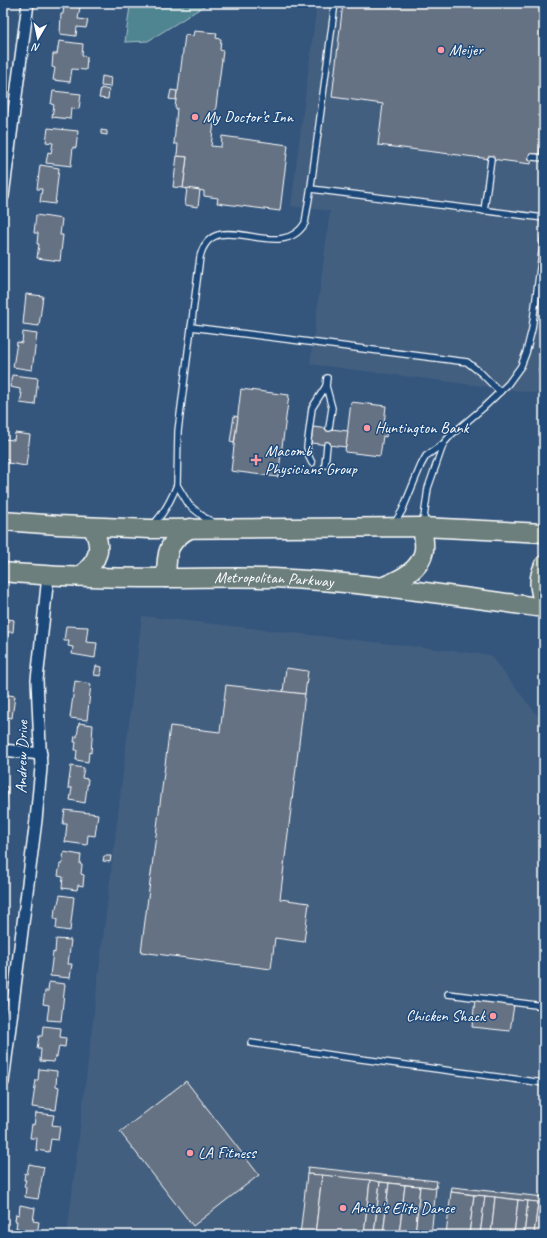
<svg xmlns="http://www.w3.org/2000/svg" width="547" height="1238" viewBox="0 0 547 1238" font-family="Caveat,sans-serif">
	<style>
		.built { fill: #435e7f }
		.green { fill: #4f8491; stroke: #a7c2c8 }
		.building { fill: #657284; stroke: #fff }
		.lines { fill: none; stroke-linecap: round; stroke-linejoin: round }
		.service-casing { stroke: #fff; stroke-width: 8 }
		.minor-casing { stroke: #fff; stroke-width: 14 }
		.primary-casing { stroke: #fff; stroke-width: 21 }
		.service { stroke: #1f4a7a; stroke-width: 5.5 }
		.minor { stroke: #1f4a7a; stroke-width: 11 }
		.primary { stroke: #6c7f7c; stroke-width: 18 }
		.poi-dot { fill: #ff9aa2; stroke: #1f4a7a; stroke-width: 1.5 }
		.labels { text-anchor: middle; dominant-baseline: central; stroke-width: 3; stroke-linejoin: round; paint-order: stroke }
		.poi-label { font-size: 16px; fill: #fff; stroke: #1f4a7a; text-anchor: start }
		.street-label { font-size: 16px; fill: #fff; stroke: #1f4a7a }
	</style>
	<rect width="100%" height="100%" fill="#34567d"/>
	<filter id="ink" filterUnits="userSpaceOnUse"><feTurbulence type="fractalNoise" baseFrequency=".025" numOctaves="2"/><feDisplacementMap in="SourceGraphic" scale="8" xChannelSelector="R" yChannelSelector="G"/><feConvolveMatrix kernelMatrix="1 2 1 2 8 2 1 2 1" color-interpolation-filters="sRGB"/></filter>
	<g filter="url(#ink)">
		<g class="built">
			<path d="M 317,3 L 544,3 L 544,394 L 310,364 L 330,211 L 291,206 Z"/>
			<path d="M 142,616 L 490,655 L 544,724 L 544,1235 L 67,1235 Z"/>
		</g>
		<path class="green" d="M 137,3 L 209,3 L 148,41 L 125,42 L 130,6 Z"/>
		<g class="building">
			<path d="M 343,3 L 544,3 L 544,113 L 539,154 L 532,154 L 531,164 L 378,145 L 383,104 L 332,97 Z"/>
			<path d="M 64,5 L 80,7 L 78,19 L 88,20 L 86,28 L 77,27 L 76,36 L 60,34 L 61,14 L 63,14 Z"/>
			<path d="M 194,31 L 217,33 L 216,38 L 221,39 L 220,50 L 223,51 L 211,146 L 221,147 L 222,136 L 288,145 L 280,211 L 217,203 L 218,198 L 204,196 L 204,191 L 183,188 L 187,157 L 177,156 L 178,144 L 174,144 L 177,108 L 175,108 L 177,91 L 178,91 L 185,35 L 193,36 Z"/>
			<path d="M 59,41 L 83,44 L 82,56 L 87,57 L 86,70 L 72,69 L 70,82 L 53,80 L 55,68 L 52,67 L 53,54 L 57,54 Z"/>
			<path d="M 102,76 L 111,78 L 110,87 L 101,86 Z"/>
			<path d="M 101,88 L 109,90 L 108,99 L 99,98 Z"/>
			<path d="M 171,90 L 177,91 L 176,100 L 169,99 Z"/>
			<path d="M 53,91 L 81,94 L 79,109 L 71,108 L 70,119 L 52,117 L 54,105 L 51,104 Z"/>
			<path d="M 48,128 L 78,131 L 76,148 L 73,147 L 71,166 L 46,163 L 48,152 L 51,153 L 53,143 L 46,142 Z"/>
			<path d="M 101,130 L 107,131 L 107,135 L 101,134 Z"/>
			<path d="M 177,156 L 187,157 L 183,188 L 173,187 Z"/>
			<path d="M 40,165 L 59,168 L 55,204 L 40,202 L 42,189 L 37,189 Z"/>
			<path d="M 187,188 L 200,190 L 198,207 L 185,205 Z"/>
			<path d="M 36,215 L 62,219 L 60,235 L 63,235 L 60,261 L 37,258 L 39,244 L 37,244 L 38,233 L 34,233 Z"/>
			<path d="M 26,294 L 43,296 L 39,326 L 23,324 Z"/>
			<path d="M 23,332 L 37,334 L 32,370 L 13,367 L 17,342 L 22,343 Z"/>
			<path d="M 12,375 L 38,378 L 35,405 L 20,403 L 22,393 L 20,393 L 20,389 L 10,387 Z"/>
			<path d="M 241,389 L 289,395 L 278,477 L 231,471 Z"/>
			<path d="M 351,402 L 386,406 L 384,424 L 387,425 L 386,437 L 383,436 L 380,456 L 345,452 Z"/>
			<path d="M 234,416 L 238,417 L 234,443 L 230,442 Z"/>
			<path d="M 313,427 L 348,431 L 346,447 L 311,443 Z"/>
			<path d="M 15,433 L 30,435 L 26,466 L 8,463 L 8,460 L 3,459 L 4,439 L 14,440 Z"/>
			<path d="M 3,618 L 14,620 L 13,632 L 8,632 L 7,645 L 3,644 Z"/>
			<path d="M 66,626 L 88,627 L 86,642 L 97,643 L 95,658 L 72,654 L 73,647 L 68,646 L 69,641 L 64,641 Z"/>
			<path d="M 96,666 L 102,667 L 101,676 L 94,675 Z"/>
			<path d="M 286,668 L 308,671 L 305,694 L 283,692 Z"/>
			<path d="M 75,681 L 91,684 L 87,720 L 70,718 Z"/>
			<path d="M 226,685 L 305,694 L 280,899 L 309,903 L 304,942 L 275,938 L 271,969 L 141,952 L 170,726 L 220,732 Z"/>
			<path d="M 3,694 L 15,696 L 12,718 L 6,717 L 5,722 L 3,722 Z"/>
			<path d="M 79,723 L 93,725 L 91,753 L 89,752 L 88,762 L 76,760 L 77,750 L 75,750 L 76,742 L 74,742 L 75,736 L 77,737 Z"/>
			<path d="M 71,766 L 84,768 L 82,778 L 88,779 L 85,803 L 70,800 L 72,788 L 68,788 Z"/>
			<path d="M 3,786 L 8,787 L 6,803 L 3,802 L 3,805 Z"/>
			<path d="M 65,810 L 98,814 L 95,836 L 88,835 L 87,845 L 65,842 L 67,824 L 63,824 Z"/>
			<path d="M 64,852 L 81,855 L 80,864 L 82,865 L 81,874 L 84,875 L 83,886 L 78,885 L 77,890 L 62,888 L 63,877 L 58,876 L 60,864 L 62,864 Z"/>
			<path d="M 104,856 L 111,856 L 110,862 L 103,861 Z"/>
			<path d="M 60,895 L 74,897 L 70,931 L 56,929 L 57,919 L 54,919 L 55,908 L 57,908 Z"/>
			<path d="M 56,939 L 71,940 L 68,964 L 72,964 L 70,978 L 50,976 L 53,952 L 55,953 Z"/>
			<path d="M 49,982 L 65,984 L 61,1021 L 47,1020 L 49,1005 L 43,1004 L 45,991 L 48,991 Z"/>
			<path d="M 475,1000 L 514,1005 L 510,1031 L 472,1027 Z"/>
			<path d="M 43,1026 L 61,1028 L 60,1037 L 66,1038 L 65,1047 L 59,1046 L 57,1057 L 55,1057 L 54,1062 L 40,1061 L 41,1049 L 37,1049 L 39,1036 L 42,1036 Z"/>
			<path d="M 39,1069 L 57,1071 L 56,1086 L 59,1087 L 56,1110 L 32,1107 L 36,1080 L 38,1080 Z"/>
			<path d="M 186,1081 L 259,1175 L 193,1226 L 120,1132 Z"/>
			<path d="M 36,1113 L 54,1115 L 52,1125 L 60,1126 L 58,1140 L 51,1139 L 49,1152 L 36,1150 L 37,1138 L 30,1138 L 32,1124 L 34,1125 Z"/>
			<path d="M 29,1164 L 44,1167 L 38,1199 L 25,1197 L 26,1187 L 24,1186 L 26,1180 L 24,1180 L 25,1173 L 27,1174 Z"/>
			<path d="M 308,1167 L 437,1181 L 436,1188 L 307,1174 Z"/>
			<path d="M 307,1174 L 322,1175 L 315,1235 L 300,1235 Z"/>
			<path d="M 322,1175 L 370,1180 L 364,1235 L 315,1235 Z"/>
			<path d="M 370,1180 L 380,1182 L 374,1235 L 364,1235 Z"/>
			<path d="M 380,1182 L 389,1183 L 383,1235 L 374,1235 Z"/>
			<path d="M 389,1183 L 405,1185 L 399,1235 L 383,1235 Z"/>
			<path d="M 405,1185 L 420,1186 L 415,1235 L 399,1235 Z"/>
			<path d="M 420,1186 L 436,1188 L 431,1235 L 415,1235 Z"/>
			<path d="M 452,1187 L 544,1197 L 544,1203 L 451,1192 Z"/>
			<path d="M 451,1192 L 474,1195 L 469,1235 L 446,1235 Z"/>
			<path d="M 474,1195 L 485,1196 L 480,1235 L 469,1235 Z"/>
			<path d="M 485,1196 L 495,1197 L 491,1235 L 480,1235 Z"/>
			<path d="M 495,1197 L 518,1200 L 514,1235 L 491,1235 Z"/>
			<path d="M 518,1200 L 528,1201 L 524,1235 L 514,1235 Z"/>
			<path d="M 528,1201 L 538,1202 L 534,1235 L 524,1235 Z"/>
			<path d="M 538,1202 L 544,1203 L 544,1235 L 534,1235 Z"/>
			<path d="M 20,1205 L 35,1208 L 33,1221 L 39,1222 L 37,1234 L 31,1232 L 30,1235 L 17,1235 L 18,1228 L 16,1228 L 17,1221 L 15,1221 L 16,1214 L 19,1215 Z"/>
		</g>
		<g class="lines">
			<defs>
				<g id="service">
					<path d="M 532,157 L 544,158"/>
					<path d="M 311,189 L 544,218"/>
					<path d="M 484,211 L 491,159"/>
					<path d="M 191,327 L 467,362 L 481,373 L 500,392"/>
					<path d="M 544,364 L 542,370 L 544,378"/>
					<path d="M 326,386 L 332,408 L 329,428"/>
					<path d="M 312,463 L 309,457 L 307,447 L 312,408 L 326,386 L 327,378"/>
					<path d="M 325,465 L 327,445"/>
					<path d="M 213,522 L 205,518 L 189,505 L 177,485 L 178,431 L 200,257 C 213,203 280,266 305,223 L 311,186 L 335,3"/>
					<path d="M 154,524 C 164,513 171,500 177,485"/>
					<path d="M 394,524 L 402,511 L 421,465 L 426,456 L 443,444 L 451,435 L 483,408 L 508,384 L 521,366 L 526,353 L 532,329 L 544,237"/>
					<path d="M 423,525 L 428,488 L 443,445"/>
					<path d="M 448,994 L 544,1006"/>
					<path d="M 251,1043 L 338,1056 L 544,1083"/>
				</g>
				<g id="minor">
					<path d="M 3,196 L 28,3"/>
					<path d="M 3,750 L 41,754"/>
					<path d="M 3,1082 L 36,820 L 41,768 L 37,680 L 48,576"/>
				</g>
				<g id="primary">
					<path d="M 3,521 L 58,525 L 150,529 L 422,527 L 544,533"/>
					<path d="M 544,565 C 537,580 539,589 544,604"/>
					<path id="s1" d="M 3,572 C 57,577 111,578 166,578 C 202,578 238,577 274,578 C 365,582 454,596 544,608"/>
					<path d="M 80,576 C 98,562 104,548 92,527"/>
					<path d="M 166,578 C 167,552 166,542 191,528"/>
					<path d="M 384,586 C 401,579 421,570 424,550 C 425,543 423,534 422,527"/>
				</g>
			</defs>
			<use href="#service" class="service-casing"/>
			<use href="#minor" class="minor-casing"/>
			<use href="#primary" class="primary-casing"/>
			<use href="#service" class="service"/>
			<use href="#minor" class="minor"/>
			<use href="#primary" class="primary"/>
		</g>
	</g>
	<g class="poi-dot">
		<circle cx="441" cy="50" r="4"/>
		<circle cx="195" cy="117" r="4"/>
		<circle cx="367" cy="428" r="4"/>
		<path d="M254 454h4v4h4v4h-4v4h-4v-4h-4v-4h4z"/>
		<circle cx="493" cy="1016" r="4"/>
		<circle cx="190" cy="1153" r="4"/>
		<circle cx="343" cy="1208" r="4"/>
	</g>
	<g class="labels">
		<g class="poi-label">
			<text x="449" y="50">Meijer</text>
			<text x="203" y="117">My Doctor’s Inn</text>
			<text x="375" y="428">Huntington Bank</text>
			<text x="265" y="451">Macomb<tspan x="265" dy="18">Physicians Group</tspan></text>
			<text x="485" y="1016" text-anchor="end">Chicken Shack</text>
			<text x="198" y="1153">LA Fitness</text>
			<text x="351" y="1208">Anita's Elite Dance</text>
		</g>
		<g class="street-label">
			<text stroke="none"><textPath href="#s1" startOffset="271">Metropolitan Parkway</textPath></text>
			<text transform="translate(22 757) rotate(-89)">Andrew Drive</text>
		</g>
	</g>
	<rect width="547" height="1238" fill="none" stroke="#1f4a7a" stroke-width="16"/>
	<rect x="8" y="8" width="531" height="1222" fill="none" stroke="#fff" stroke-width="1.5" filter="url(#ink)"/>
	<g transform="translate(38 38) rotate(189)" stroke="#1f4a7a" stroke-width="3" paint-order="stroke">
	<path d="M0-3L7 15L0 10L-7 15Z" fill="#ffffff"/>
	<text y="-6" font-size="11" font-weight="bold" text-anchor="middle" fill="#ffffff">N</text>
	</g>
</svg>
